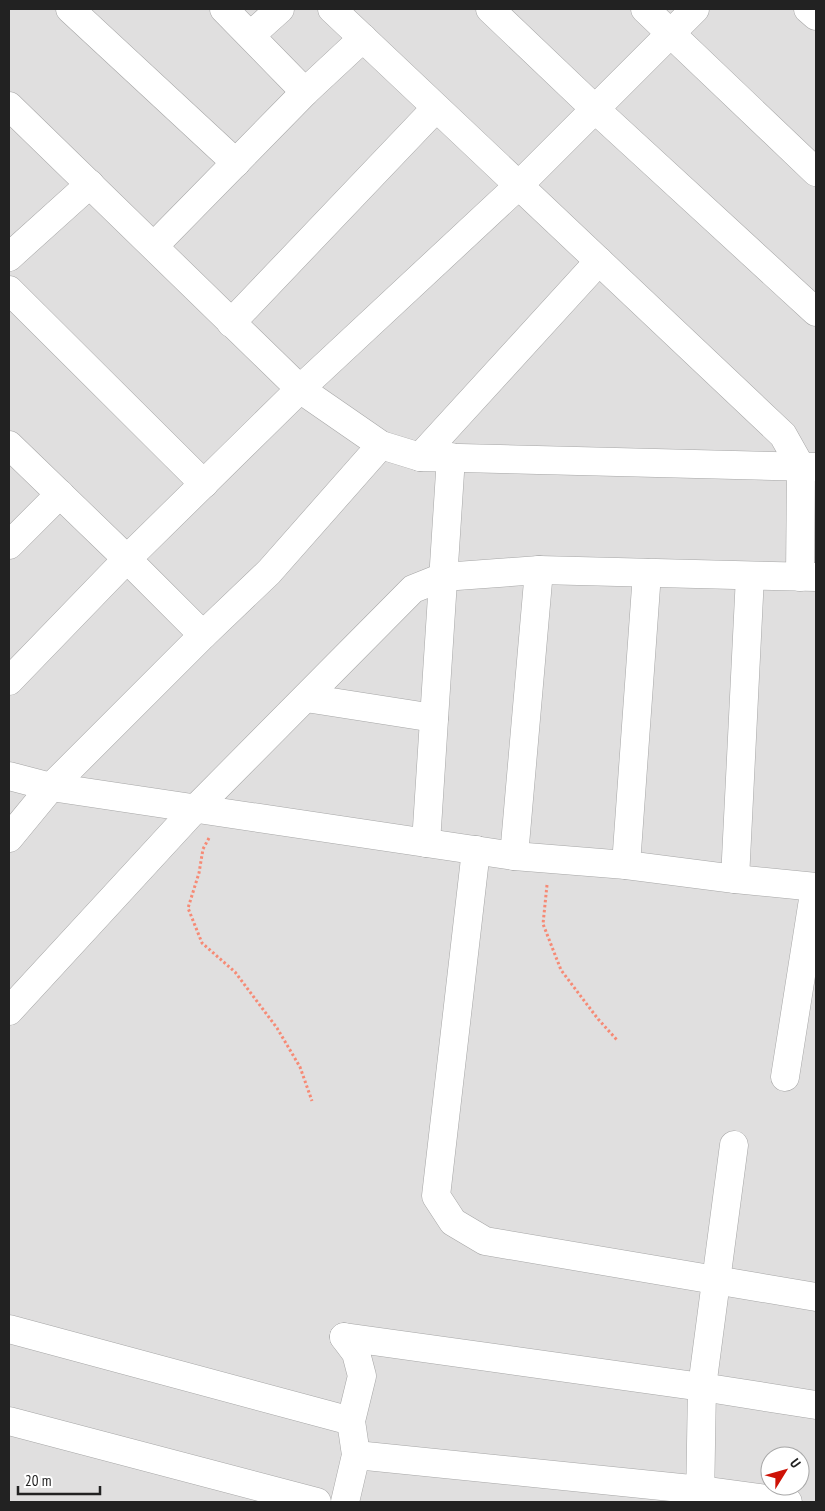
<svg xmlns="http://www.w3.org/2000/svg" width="825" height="1511" viewBox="0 0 825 1511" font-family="'PT Sans Narrow',sans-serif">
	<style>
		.residential { fill: #e0dfdf; fill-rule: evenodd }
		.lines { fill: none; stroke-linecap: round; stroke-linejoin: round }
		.minor-casing { stroke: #a6a6a6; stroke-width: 29 }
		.path { stroke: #f68a75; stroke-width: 3; stroke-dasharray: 2.5 2.5; stroke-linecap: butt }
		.minor { stroke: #fff; stroke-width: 28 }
	</style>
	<rect width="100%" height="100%" fill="#f2efe9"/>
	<path class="residential" d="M 9,9 L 816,9 L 816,1502 L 9,1502 ZM 770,1456 L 800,1456 L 800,1486 L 770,1486 Z"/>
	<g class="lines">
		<defs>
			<g id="minor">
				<path d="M 70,9 L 236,163"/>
				<path d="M 224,9 L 305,92"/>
				<path d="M 332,9 L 783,435 L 801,467 L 800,577"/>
				<path d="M 490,9 L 595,109 L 816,312"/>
				<path d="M 645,9 L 816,172"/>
				<path d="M 808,9 L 816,16"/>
				<path d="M 251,35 L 280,9"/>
				<path d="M 9,106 L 300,389 L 381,445 L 420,457 L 816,467"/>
				<path d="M 154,246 L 305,92 L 363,38"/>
				<path d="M 9,257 L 90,184"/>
				<path d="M 9,290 L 204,484"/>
				<path d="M 231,323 L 436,108"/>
				<path d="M 9,445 L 127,559 L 203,635"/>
				<path d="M 420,457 L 599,261"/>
				<path d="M 9,545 L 60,494"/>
				<path d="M 9,681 L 127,559 L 300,389 L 519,185 L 695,9"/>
				<path d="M 306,698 L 434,718"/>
				<path d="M 9,776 L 51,787 L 514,856 L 626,865 L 735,879 L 816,887"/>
				<path d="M 9,838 L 51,787 L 203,635 L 269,572 L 381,445"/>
				<path d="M 426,843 L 451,457"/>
				<path d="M 476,850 L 436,1196 L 453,1222 L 485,1241 L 816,1297"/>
				<path d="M 514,856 L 539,570"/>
				<path d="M 626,865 L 647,573"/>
				<path d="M 735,879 L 750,576"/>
				<path d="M 9,1011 L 195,809 L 413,589 L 443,577 L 539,570 L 816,577"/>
				<path d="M 785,1077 L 815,887"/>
				<path d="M 9,1329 L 351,1421"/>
				<path d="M 344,1337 L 702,1387 L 816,1405"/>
				<path d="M 344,1337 L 356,1353 L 362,1376 L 351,1421 L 356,1455 L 345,1502"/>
				<path d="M 9,1421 L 317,1502"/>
				<path d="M 356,1455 L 701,1490 L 788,1502"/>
				<path d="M 700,1502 L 702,1387 L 734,1145"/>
			</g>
		</defs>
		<use href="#minor" class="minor-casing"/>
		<g class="path">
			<path d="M 209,838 L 203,849 L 199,873 L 188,908 L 202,943 L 235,972 L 277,1028 L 300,1067 L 312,1101"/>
			<path d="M 547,885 L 543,924 L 561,970 L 598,1019 L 617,1040"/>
		</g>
		<use href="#minor" class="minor"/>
	</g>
	<rect width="825" height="1511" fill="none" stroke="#222222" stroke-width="20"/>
	<g transform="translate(785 1471) rotate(53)"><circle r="24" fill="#ffffff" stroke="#a7a7a7"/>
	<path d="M0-4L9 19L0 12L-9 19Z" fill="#ce1206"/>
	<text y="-8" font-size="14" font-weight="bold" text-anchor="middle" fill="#222222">U</text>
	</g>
	<path d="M18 1486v8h82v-8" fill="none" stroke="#222222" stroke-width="2.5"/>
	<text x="25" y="1486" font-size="15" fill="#222222" stroke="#ffffff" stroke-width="4" paint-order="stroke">20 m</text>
</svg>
